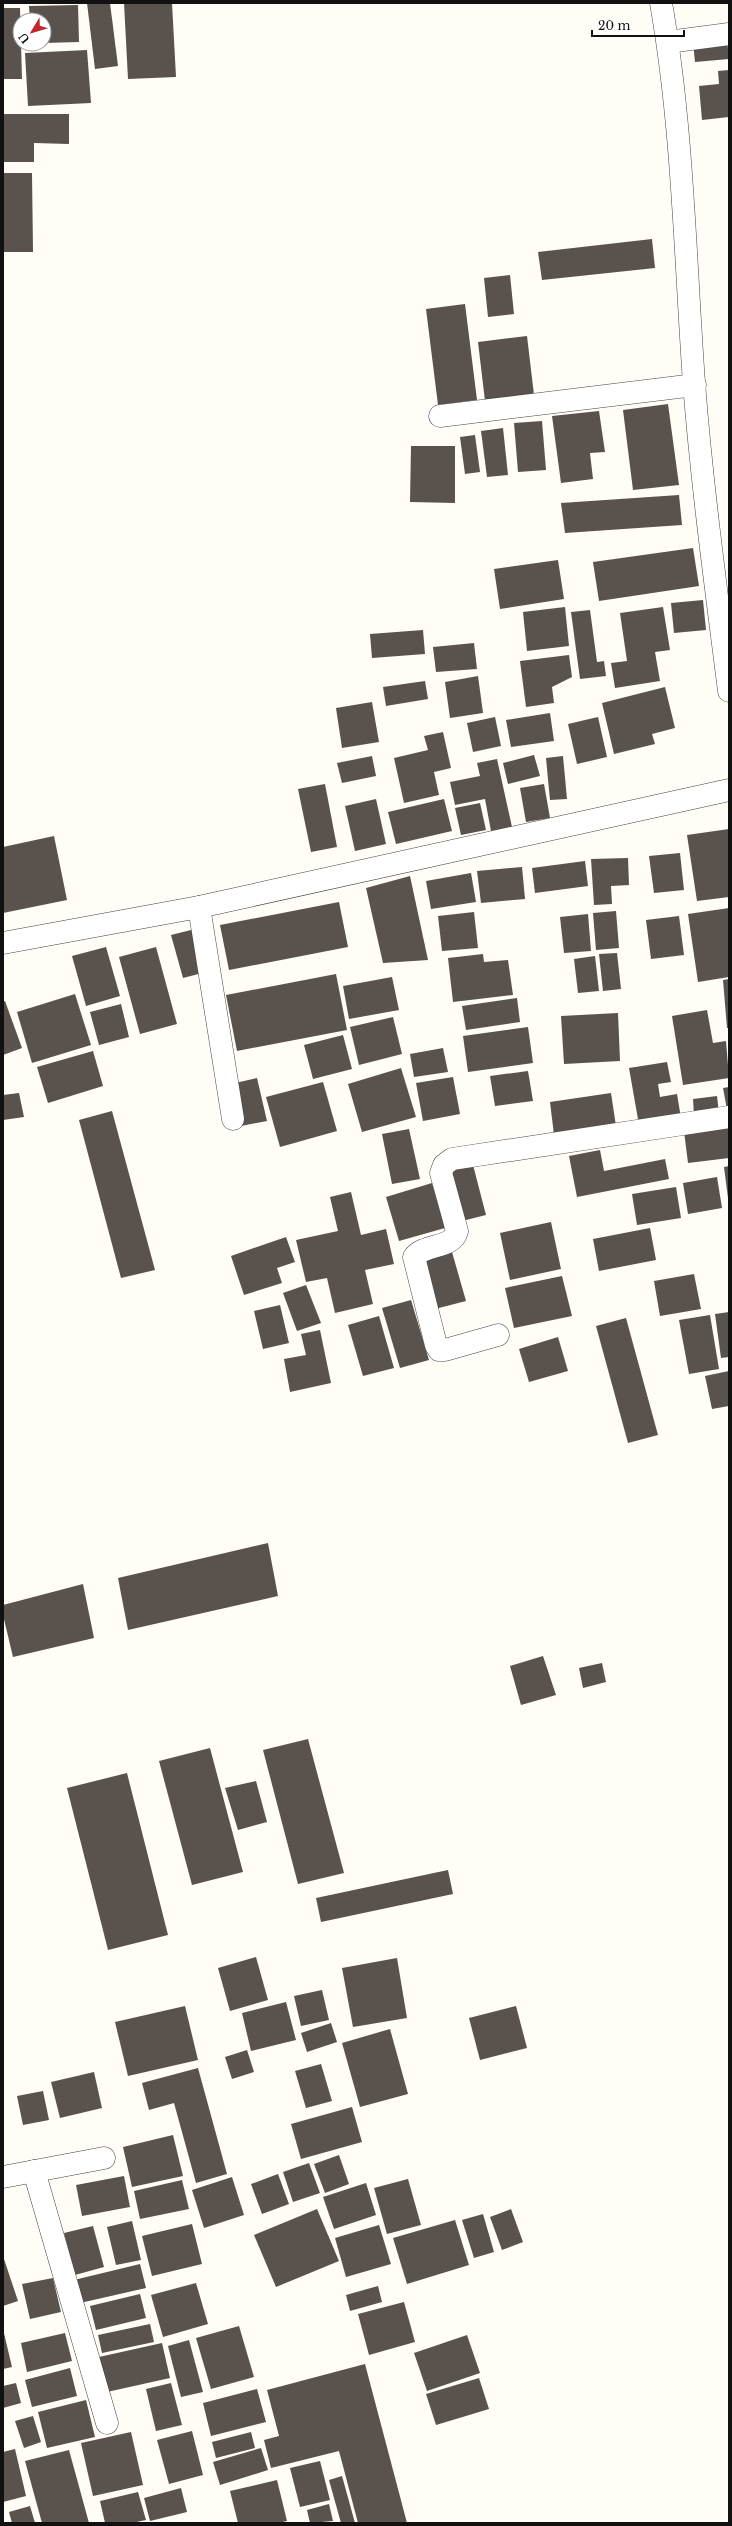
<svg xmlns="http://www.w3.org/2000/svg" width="732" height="2526" viewBox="0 0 732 2526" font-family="'Libre Baskerville',serif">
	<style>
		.building { fill: #5a524d }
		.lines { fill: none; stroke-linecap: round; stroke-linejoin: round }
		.minor-casing { stroke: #444; stroke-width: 23 }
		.minor { stroke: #fff; stroke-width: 22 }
	</style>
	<rect width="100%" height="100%" fill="#fffdf5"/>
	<g class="building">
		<path d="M 87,3 L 110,3 L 118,66 L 95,69 Z"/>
		<path d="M 124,3 L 172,3 L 176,77 L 128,79 Z"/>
		<path d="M 78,5 L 79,42 L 44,43 L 44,20 L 30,20 L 29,6 Z"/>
		<path d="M 3,8 L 20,8 L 22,79 L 3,79 Z"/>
		<path d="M 727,39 L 729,59 L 695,62 L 693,42 Z"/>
		<path d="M 87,50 L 91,103 L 28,106 L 25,53 Z"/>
		<path d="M 729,70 L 729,117 L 702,120 L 699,86 L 719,84 L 718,71 Z"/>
		<path d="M 3,114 L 69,114 L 69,144 L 34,143 L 34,162 L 3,162 Z"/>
		<path d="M 3,173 L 32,173 L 33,252 L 3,252 Z"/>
		<path d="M 652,239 L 655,268 L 542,280 L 538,252 Z"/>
		<path d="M 510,275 L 514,314 L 488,317 L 484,278 Z"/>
		<path d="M 465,304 L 477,400 L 438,405 L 426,309 Z"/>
		<path d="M 527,336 L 534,395 L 485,401 L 478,342 Z"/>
		<path d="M 668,404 L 679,485 L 633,490 L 623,410 Z"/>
		<path d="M 599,411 L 605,452 L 590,453 L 593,479 L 561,483 L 552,416 Z"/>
		<path d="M 542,421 L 546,470 L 518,472 L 514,423 Z"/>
		<path d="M 503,428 L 508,475 L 487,477 L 481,431 Z"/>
		<path d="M 475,435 L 480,472 L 465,474 L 460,437 Z"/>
		<path d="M 411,446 L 455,446 L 455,503 L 410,502 Z"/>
		<path d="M 679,495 L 682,525 L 565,533 L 561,503 Z"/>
		<path d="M 693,548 L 699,586 L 599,601 L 593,562 Z"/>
		<path d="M 558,560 L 564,599 L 500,609 L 494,569 Z"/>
		<path d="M 703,600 L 706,630 L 674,633 L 671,603 Z"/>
		<path d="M 565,607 L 569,646 L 527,651 L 523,612 Z"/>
		<path d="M 663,607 L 670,650 L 655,652 L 660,681 L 615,688 L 611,663 L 627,661 L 620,613 Z"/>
		<path d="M 590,610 L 597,662 L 604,661 L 606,676 L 580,679 L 571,612 Z"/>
		<path d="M 423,630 L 425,654 L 372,658 L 370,634 Z"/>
		<path d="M 474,643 L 477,669 L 436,672 L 433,647 Z"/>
		<path d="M 569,655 L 572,677 L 552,687 L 554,703 L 526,707 L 520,661 Z"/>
		<path d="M 478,676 L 483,713 L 450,718 L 445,682 Z"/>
		<path d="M 425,681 L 428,699 L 386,706 L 383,687 Z"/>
		<path d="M 665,687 L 675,728 L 652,734 L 655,744 L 614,754 L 602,703 Z"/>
		<path d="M 372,702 L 379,742 L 342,748 L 336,708 Z"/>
		<path d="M 550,713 L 554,741 L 511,747 L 506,720 Z"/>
		<path d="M 495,717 L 501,746 L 473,752 L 467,723 Z"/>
		<path d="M 598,717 L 607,757 L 577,764 L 568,724 Z"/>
		<path d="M 443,732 L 451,768 L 434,772 L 439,795 L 404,803 L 394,758 L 428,750 L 424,736 Z"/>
		<path d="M 534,755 L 540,776 L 508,784 L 503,763 Z"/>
		<path d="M 372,756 L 376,776 L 342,783 L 337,763 Z"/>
		<path d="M 563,756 L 567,799 L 550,800 L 546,758 Z"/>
		<path d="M 497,759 L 512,827 L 491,831 L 485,799 L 455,805 L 450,782 L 480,776 L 477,763 Z"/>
		<path d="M 325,784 L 337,847 L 311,852 L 298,789 Z"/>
		<path d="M 544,784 L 550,818 L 526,822 L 520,788 Z"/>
		<path d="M 376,799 L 386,844 L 355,851 L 345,806 Z"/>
		<path d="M 444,799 L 452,831 L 396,844 L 388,812 Z"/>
		<path d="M 480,803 L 486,830 L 461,835 L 455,808 Z"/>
		<path d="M 729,829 L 729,897 L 697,901 L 687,835 Z"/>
		<path d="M 54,836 L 67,900 L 3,913 L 3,847 Z"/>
		<path d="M 680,853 L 684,890 L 654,893 L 649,856 Z"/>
		<path d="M 628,858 L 629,885 L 611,886 L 612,904 L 594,905 L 591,859 Z"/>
		<path d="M 585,861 L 588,886 L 535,893 L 532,868 Z"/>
		<path d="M 522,867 L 525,899 L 481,903 L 477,871 Z"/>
		<path d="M 471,873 L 476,902 L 431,909 L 426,881 Z"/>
		<path d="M 410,876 L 428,960 L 383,963 L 366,888 Z"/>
		<path d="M 339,902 L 348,947 L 229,970 L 220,925 Z"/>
		<path d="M 729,908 L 729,977 L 698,982 L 688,914 Z"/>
		<path d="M 616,911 L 619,948 L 596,950 L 593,913 Z"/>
		<path d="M 474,912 L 478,948 L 442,951 L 438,916 Z"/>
		<path d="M 588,914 L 591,951 L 564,953 L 560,917 Z"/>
		<path d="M 679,916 L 684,955 L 651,959 L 646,920 Z"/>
		<path d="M 195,929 L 206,972 L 183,978 L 171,935 Z"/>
		<path d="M 106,947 L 120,996 L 86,1006 L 72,956 Z"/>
		<path d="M 156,947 L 177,1024 L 140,1034 L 119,957 Z"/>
		<path d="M 617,953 L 621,989 L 603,991 L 599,954 Z"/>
		<path d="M 483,954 L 484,962 L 508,960 L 513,995 L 453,1002 L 448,958 Z"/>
		<path d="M 595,956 L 599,991 L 578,993 L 574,959 Z"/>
		<path d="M 336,974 L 347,1030 L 237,1051 L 226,995 Z"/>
		<path d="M 392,977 L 399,1010 L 349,1019 L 343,986 Z"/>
		<path d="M 729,979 L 729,1028 L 727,1028 L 723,980 Z"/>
		<path d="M 75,994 L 91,1045 L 32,1063 L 17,1012 Z"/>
		<path d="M 517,998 L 520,1022 L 466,1030 L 462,1006 Z"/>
		<path d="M 5,1001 L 22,1048 L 3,1055 L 3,1002 Z"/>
		<path d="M 121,1004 L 129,1037 L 99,1045 L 90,1012 Z"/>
		<path d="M 707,1010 L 713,1043 L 726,1041 L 729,1078 L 683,1085 L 672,1016 Z"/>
		<path d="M 618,1013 L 620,1061 L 564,1064 L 561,1016 Z"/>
		<path d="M 393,1017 L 402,1054 L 359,1065 L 350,1027 Z"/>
		<path d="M 528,1027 L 533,1063 L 468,1072 L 463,1036 Z"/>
		<path d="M 343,1035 L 352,1069 L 313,1079 L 304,1045 Z"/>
		<path d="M 443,1048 L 448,1072 L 414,1077 L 410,1054 Z"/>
		<path d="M 93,1051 L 103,1086 L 48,1103 L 37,1067 Z"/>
		<path d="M 667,1062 L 671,1082 L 658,1084 L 660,1097 L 677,1094 L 681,1118 L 639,1125 L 629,1068 Z"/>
		<path d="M 401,1068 L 416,1117 L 362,1132 L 348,1084 Z"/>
		<path d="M 528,1071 L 533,1101 L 495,1106 L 490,1076 Z"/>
		<path d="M 453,1077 L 460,1114 L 423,1121 L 416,1083 Z"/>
		<path d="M 257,1078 L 267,1121 L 241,1126 L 231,1084 Z"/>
		<path d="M 323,1082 L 337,1131 L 280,1147 L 266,1097 Z"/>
		<path d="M 729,1087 L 729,1115 L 728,1115 L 723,1088 Z"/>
		<path d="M 19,1093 L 24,1117 L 3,1120 L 3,1095 Z"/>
		<path d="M 611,1093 L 616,1126 L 554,1135 L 550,1102 Z"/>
		<path d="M 717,1096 L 719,1113 L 694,1116 L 693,1099 Z"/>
		<path d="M 112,1111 L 155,1270 L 121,1278 L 79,1120 Z"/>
		<path d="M 729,1125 L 729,1158 L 688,1163 L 684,1131 Z"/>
		<path d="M 409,1129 L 420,1179 L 392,1184 L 382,1134 Z"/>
		<path d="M 600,1150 L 604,1171 L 665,1159 L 669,1179 L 577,1197 L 569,1156 Z"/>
		<path d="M 473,1165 L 486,1215 L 462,1221 L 449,1170 Z"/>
		<path d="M 729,1166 L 729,1198 L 728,1198 L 724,1167 Z"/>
		<path d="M 717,1177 L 722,1208 L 688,1214 L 683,1183 Z"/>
		<path d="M 432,1183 L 445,1228 L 399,1241 L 386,1197 Z"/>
		<path d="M 676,1187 L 681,1218 L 637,1225 L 632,1194 Z"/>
		<path d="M 351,1192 L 361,1235 L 386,1229 L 394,1264 L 365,1270 L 373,1304 L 335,1313 L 327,1278 L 306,1282 L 296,1240 L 338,1231 L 330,1197 Z"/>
		<path d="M 551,1222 L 561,1269 L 510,1280 L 500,1233 Z"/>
		<path d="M 650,1228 L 656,1260 L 599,1271 L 593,1239 Z"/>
		<path d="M 286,1237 L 295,1262 L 277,1268 L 282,1283 L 244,1295 L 231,1256 Z"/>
		<path d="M 452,1252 L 466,1301 L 435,1309 L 421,1261 Z"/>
		<path d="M 694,1274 L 701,1309 L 660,1316 L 654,1281 Z"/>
		<path d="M 562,1276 L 572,1316 L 514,1328 L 505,1288 Z"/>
		<path d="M 306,1285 L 321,1323 L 297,1331 L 283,1293 Z"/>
		<path d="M 411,1300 L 429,1360 L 400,1368 L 382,1308 Z"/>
		<path d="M 280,1305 L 289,1343 L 263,1349 L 254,1311 Z"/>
		<path d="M 729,1312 L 729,1357 L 721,1358 L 715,1314 Z"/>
		<path d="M 710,1315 L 719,1369 L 689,1374 L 679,1320 Z"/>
		<path d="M 379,1316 L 394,1368 L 363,1376 L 348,1325 Z"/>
		<path d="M 626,1318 L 658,1435 L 628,1443 L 596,1326 Z"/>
		<path d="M 320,1330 L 331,1383 L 290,1392 L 284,1359 L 306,1355 L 301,1334 Z"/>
		<path d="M 558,1337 L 568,1371 L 529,1382 L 519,1349 Z"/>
		<path d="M 729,1371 L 729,1406 L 712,1409 L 705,1376 Z"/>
		<path d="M 268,1543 L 278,1596 L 128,1630 L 118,1578 Z"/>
		<path d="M 83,1584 L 94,1638 L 13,1657 L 3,1615 L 3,1605 Z"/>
		<path d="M 543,1656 L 556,1695 L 521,1705 L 510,1666 Z"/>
		<path d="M 602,1663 L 606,1682 L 583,1688 L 579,1668 Z"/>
		<path d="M 308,1739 L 344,1873 L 298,1884 L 263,1750 Z"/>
		<path d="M 210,1748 L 243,1872 L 192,1885 L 159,1761 Z"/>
		<path d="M 127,1773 L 168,1935 L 108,1950 L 67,1788 Z"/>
		<path d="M 256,1781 L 267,1822 L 238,1830 L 225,1788 Z"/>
		<path d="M 448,1870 L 453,1894 L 321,1922 L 316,1898 Z"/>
		<path d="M 256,1957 L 268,2000 L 230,2011 L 218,1968 Z"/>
		<path d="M 397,1958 L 407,2018 L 353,2027 L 342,1968 Z"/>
		<path d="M 322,1990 L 329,2020 L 301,2026 L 294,1996 Z"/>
		<path d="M 286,2002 L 296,2040 L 251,2051 L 242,2013 Z"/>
		<path d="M 185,2006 L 198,2060 L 128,2076 L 115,2022 Z"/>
		<path d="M 516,2006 L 527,2048 L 480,2060 L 469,2018 Z"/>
		<path d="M 331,2023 L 337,2042 L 307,2052 L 301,2033 Z"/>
		<path d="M 390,2029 L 408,2094 L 360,2107 L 342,2043 Z"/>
		<path d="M 247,2050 L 254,2072 L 232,2079 L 225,2057 Z"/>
		<path d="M 321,2064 L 332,2101 L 306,2108 L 295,2071 Z"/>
		<path d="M 198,2068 L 227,2174 L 196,2183 L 174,2103 L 149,2110 L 142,2083 Z"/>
		<path d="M 94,2072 L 102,2108 L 60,2118 L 51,2082 Z"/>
		<path d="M 43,2091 L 49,2120 L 23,2125 L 17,2096 Z"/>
		<path d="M 352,2107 L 362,2142 L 301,2159 L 291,2124 Z"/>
		<path d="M 173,2135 L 183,2176 L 132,2187 L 123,2147 Z"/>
		<path d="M 339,2155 L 349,2184 L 325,2193 L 314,2164 Z"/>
		<path d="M 309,2163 L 320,2193 L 293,2202 L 283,2172 Z"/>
		<path d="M 278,2174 L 289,2204 L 262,2214 L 251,2184 Z"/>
		<path d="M 124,2176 L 130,2207 L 82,2216 L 76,2185 Z"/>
		<path d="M 232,2177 L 244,2215 L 204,2228 L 192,2190 Z"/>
		<path d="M 408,2179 L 421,2225 L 387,2234 L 374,2188 Z"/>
		<path d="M 182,2180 L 189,2209 L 140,2219 L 134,2191 Z"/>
		<path d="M 366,2183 L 376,2215 L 334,2229 L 323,2197 Z"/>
		<path d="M 317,2209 L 339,2261 L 276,2287 L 254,2235 Z"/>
		<path d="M 511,2209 L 523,2242 L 502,2250 L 490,2217 Z"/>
		<path d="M 483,2214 L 494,2252 L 474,2258 L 462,2220 Z"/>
		<path d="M 455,2220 L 469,2265 L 407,2284 L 393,2238 Z"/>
		<path d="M 132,2221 L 141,2260 L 116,2265 L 107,2227 Z"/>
		<path d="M 192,2224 L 202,2264 L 152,2276 L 142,2236 Z"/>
		<path d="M 379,2225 L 391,2264 L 346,2277 L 335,2238 Z"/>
		<path d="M 93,2226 L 104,2267 L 75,2275 L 64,2233 Z"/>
		<path d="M 3,2256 L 18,2301 L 3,2306 Z"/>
		<path d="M 140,2264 L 146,2288 L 80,2303 L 74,2280 Z"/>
		<path d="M 53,2278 L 61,2312 L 30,2319 L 22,2284 Z"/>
		<path d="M 196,2283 L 208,2324 L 163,2337 L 151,2295 Z"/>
		<path d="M 378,2286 L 382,2302 L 350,2311 L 346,2295 Z"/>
		<path d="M 140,2294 L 146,2318 L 96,2330 L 90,2306 Z"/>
		<path d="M 404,2302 L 415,2342 L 369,2355 L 358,2314 Z"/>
		<path d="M 150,2324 L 154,2342 L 102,2353 L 98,2335 Z"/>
		<path d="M 239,2326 L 254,2377 L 211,2389 L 196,2338 Z"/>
		<path d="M 3,2329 L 12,2367 L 3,2369 Z"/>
		<path d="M 65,2333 L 72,2361 L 27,2372 L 21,2343 Z"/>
		<path d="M 467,2335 L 480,2373 L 427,2391 L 414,2353 Z"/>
		<path d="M 189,2340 L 203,2392 L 181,2397 L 168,2346 Z"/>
		<path d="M 162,2343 L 170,2378 L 107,2392 L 99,2357 Z"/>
		<path d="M 365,2364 L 407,2523 L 358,2523 L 339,2451 L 271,2468 L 264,2440 L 279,2436 L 267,2390 Z"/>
		<path d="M 70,2368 L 77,2396 L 32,2407 L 25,2380 Z"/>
		<path d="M 479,2378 L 489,2409 L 436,2425 L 426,2394 Z"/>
		<path d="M 16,2383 L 21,2403 L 3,2408 L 3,2386 Z"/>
		<path d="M 171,2383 L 182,2425 L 156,2431 L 146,2389 Z"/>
		<path d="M 257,2389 L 266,2422 L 211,2436 L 203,2403 Z"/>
		<path d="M 86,2400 L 95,2437 L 47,2448 L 38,2412 Z"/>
		<path d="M 33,2416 L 41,2442 L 24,2448 L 15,2421 Z"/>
		<path d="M 192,2431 L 203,2475 L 169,2484 L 157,2440 Z"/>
		<path d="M 131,2432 L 143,2485 L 93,2496 L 81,2443 Z"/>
		<path d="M 251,2432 L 255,2448 L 216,2458 L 212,2442 Z"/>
		<path d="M 261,2448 L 268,2470 L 220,2485 L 213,2462 Z"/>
		<path d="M 15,2449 L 26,2496 L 3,2502 L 3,2452 Z"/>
		<path d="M 69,2450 L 89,2523 L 42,2523 L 25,2461 Z"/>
		<path d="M 320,2461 L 330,2500 L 300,2507 L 290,2468 Z"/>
		<path d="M 342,2476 L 355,2523 L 341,2523 L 329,2480 Z"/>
		<path d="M 277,2480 L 287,2521 L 278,2523 L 238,2523 L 230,2491 Z"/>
		<path d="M 181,2488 L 187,2512 L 150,2521 L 144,2498 Z"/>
		<path d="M 138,2492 L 146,2520 L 132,2523 L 105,2523 L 100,2501 Z"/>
		<path d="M 329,2504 L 333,2521 L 310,2523 L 307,2510 Z"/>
		<path d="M 30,2506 L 35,2523 L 12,2523 L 9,2512 Z"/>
	</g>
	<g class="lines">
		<defs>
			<g id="minor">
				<path d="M 661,3 C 683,128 685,257 694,383 C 702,486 716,588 729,691"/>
				<path d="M 668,42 L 729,34"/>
				<path d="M 440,416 L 695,385"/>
				<path d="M 199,907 L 233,1119"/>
				<path d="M 3,943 L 199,907 L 729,790"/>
				<path d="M 498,1335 L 445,1350 L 439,1350 L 436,1345 L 414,1257 C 425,1243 453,1249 457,1231 L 441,1173 L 444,1165 L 452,1159 L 729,1117"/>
				<path d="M 34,2171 L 107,2423"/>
				<path d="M 3,2177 L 104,2158"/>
			</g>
		</defs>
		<use href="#minor" class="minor-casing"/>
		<use href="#minor" class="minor"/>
	</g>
	<rect width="732" height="2526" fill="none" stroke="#111111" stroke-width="8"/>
	<g transform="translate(32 32) rotate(232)"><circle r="19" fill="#ffffff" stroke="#a0a0a0"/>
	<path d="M0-3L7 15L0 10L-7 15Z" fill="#c4262e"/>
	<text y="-6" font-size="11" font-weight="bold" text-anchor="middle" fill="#111111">U</text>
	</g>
	<path d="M592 30v6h92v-6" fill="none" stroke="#111111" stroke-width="2"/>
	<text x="598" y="30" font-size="12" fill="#111111" stroke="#ffffff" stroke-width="3" paint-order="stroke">20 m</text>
</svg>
